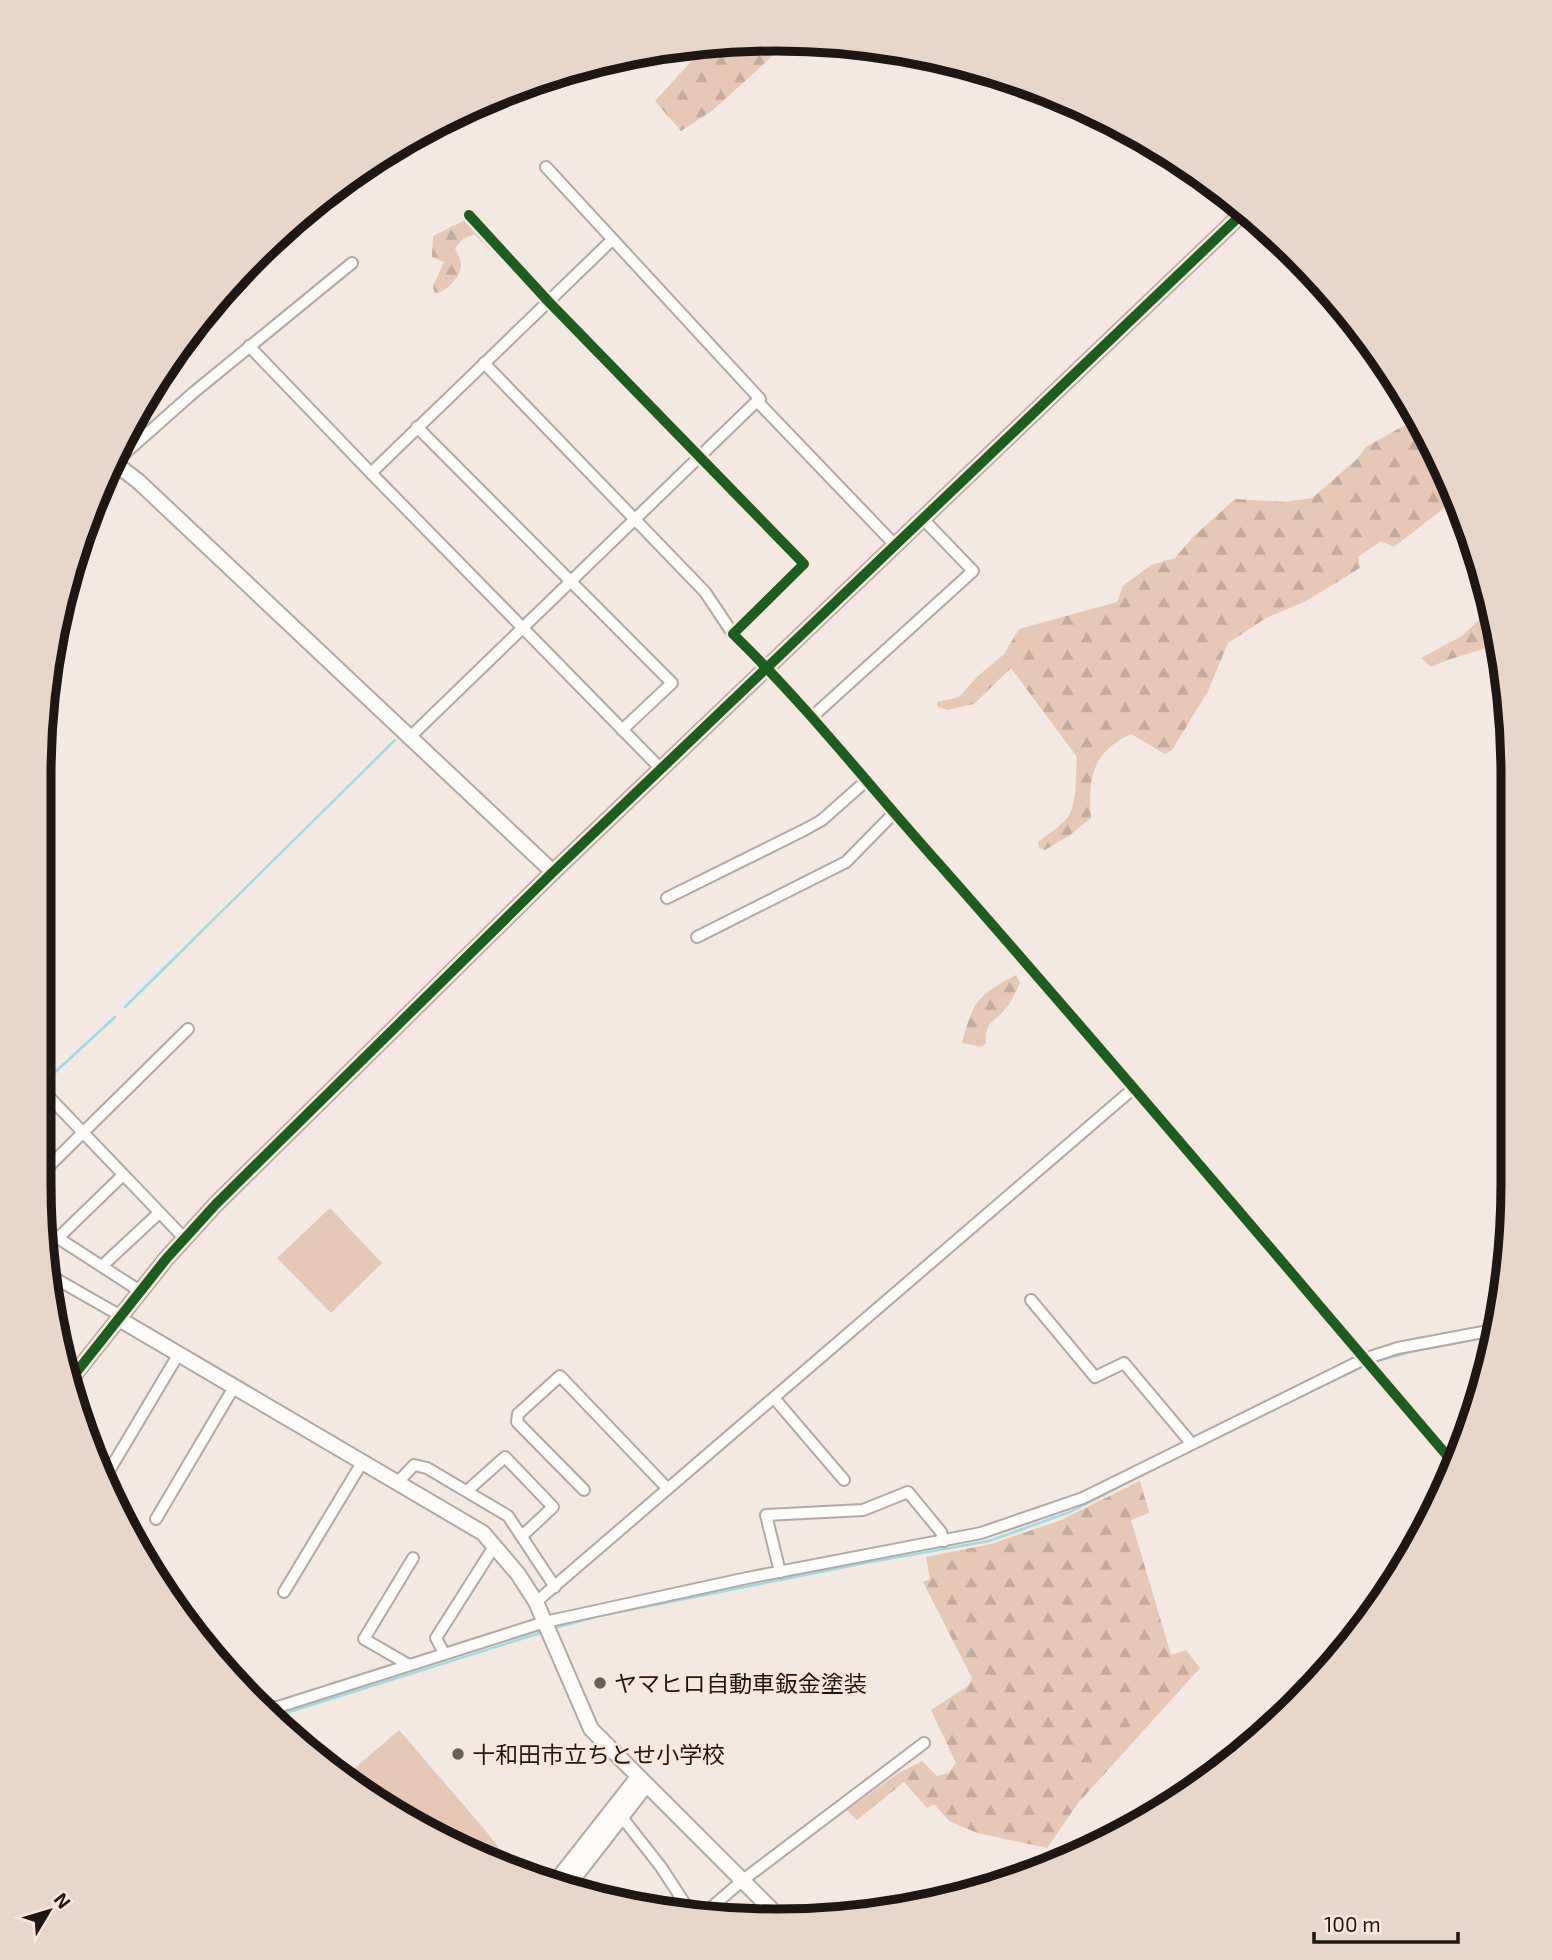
<svg xmlns="http://www.w3.org/2000/svg" width="1552" height="1960" viewBox="0 0 1552 1960" font-family="'Exo 2','Noto Sans JP',sans-serif">
	<style>
		.grass { fill: #e6c8b7 }
		.forest { fill: url(#forest-firs) }
		.lines { fill: none; stroke-linecap: round; stroke-linejoin: round }
		.stream { stroke: #9fdbe6; stroke-width: 2.5 }
		.minor-casing { stroke: #b2a9a5; stroke-width: 14 }
		.tertiary-casing { stroke: #b2a9a5; stroke-width: 18 }
		.minor { stroke: #fdfcfb; stroke-width: 10 }
		.tertiary { stroke: #fdfcfb; stroke-width: 14 }
		.cycleway-casing { stroke: #fae7db; stroke-width: 15 }
		.cycleway { stroke: #1b5e20; stroke-width: 10 }
		.poi-dot { fill: #69605b; stroke: #fae7db; stroke-width: 2.5 }
		.labels { text-anchor: middle; dominant-baseline: central; stroke-width: 5; stroke-linejoin: round; paint-order: stroke }
		.poi-label { font-size: 23px; fill: #1e1713; stroke: #fae7db; text-anchor: start }
		.rim { fill: none; stroke: #1e1713; stroke-width: 9 }
	</style>
	<defs>
		<pattern id="forest-firs" width="22" height="20" patternUnits="userSpaceOnUse" patternTransform="scale(1.75)"><rect width="22" height="20" fill="#e6c8b7"/><path d="M5 1l3.5 6h-7zM16 11l3.5 6h-7z" fill="#c5ab9c"/></pattern>
	</defs>
	<rect width="100%" height="100%" fill="#f3e8e2"/>
	<g class="grass">
		<path d="M 330,1208 L 382,1263 L 331,1313 L 277,1258 Z"/>
		<path d="M 399,1730 L 485,1830 L 513,1866 L 407,1822 L 346,1776 Z"/>
	</g>
	<g class="forest">
		<path d="M 789,41 L 713,110 L 681,131 L 655,101 L 707,44 Z"/>
		<path d="M 465,220 L 468,220 L 509,262 L 506,265 L 474,234 L 463,239 L 455,248 C 457,253 461,260 461,265 C 460,278 447,291 435,294 L 433,286 L 444,262 L 432,257 L 433,236 Z"/>
		<path d="M 1419,417 L 1453,501 L 1394,547 L 1381,541 L 1358,557 L 1360,568 L 1306,601 L 1266,618 L 1228,643 L 1208,691 L 1172,750 L 1165,754 L 1131,734 C 1092,752 1088,778 1091,818 L 1070,835 L 1045,850 L 1039,848 L 1038,842 C 1048,834 1061,826 1068,817 C 1078,802 1075,776 1077,757 L 1011,668 L 974,704 L 948,710 L 938,707 L 937,702 L 959,697 L 979,675 L 1004,654 L 1019,629 L 1117,602 L 1123,586 L 1151,565 L 1175,558 L 1193,537 L 1235,499 L 1285,502 L 1312,498 L 1356,460 L 1366,447 Z"/>
		<path d="M 1492,608 L 1498,644 C 1476,652 1452,657 1431,667 L 1421,658 L 1462,636 Z"/>
		<path d="M 1016,975 L 1020,983 C 1016,991 1012,1002 1005,1009 C 994,1023 984,1021 986,1043 L 981,1047 L 962,1043 C 973,1001 978,995 1016,975 Z"/>
		<path d="M 1140,1481 L 1149,1513 L 1131,1520 L 1171,1655 L 1186,1650 L 1200,1668 L 1078,1803 L 1047,1848 L 977,1833 L 949,1821 L 934,1804 L 927,1808 L 904,1782 L 857,1820 L 847,1810 L 897,1774 L 922,1761 L 937,1776 L 949,1773 L 956,1763 L 931,1710 L 968,1686 L 972,1678 L 923,1582 L 930,1579 L 926,1557 L 991,1544 L 1059,1521 Z"/>
	</g>
	<g class="lines">
		<g class="stream">
			<path d="M 125,1007 L 395,740"/>
			<path d="M 39,1087 L 115,1017"/>
			<path d="M 1374,1362 L 1410,1352 L 1497,1335"/>
			<path d="M 1299,1397 L 1362,1367"/>
			<path d="M 558,1627 L 599,1616 L 865,1563 L 989,1541 L 1070,1512 L 1205,1443"/>
			<path d="M 286,1713 L 540,1633"/>
			<path d="M 266,1714 L 269,1715"/>
		</g>
		<defs>
			<g id="minor">
				<path d="M 546,167 L 760,399 L 757,401 L 895,545"/>
				<path d="M 469,215 L 548,301 L 804,564 L 733,634 C 807,706 871,788 940,865 C 1115,1063 1285,1266 1457,1467"/>
				<path d="M 612,240 L 371,473 L 661,769"/>
				<path d="M 249,346 L 371,473"/>
				<path d="M 484,363 L 705,592 L 733,634"/>
				<path d="M 417,427 L 672,683 L 622,730"/>
				<path d="M 114,463 L 193,393 L 352,263"/>
				<path d="M 812,717 L 973,571 L 923,519"/>
				<path d="M 410,737 L 757,401"/>
				<path d="M 667,898 L 806,829 L 822,820 L 866,781"/>
				<path d="M 697,937 L 846,862 L 894,813"/>
				<path d="M 51,1099 L 184,1238"/>
				<path d="M 39,1176 L 188,1029"/>
				<path d="M 44,1229 L 140,1291"/>
				<path d="M 58,1238 L 123,1175"/>
				<path d="M 102,1266 L 159,1213"/>
				<path d="M 51,1276 L 121,1316"/>
				<path d="M 1031,1300 L 1095,1377 L 1124,1363 L 1191,1443"/>
				<path d="M 774,1398 L 844,1480"/>
				<path d="M 106,1476 L 178,1355"/>
				<path d="M 398,1482 L 414,1465 L 427,1468 L 508,1516 L 555,1587"/>
				<path d="M 468,1490 L 505,1457 L 553,1507 L 522,1536"/>
				<path d="M 584,1490 L 517,1422 L 518,1414 L 560,1376 L 667,1488"/>
				<path d="M 156,1519 L 234,1387"/>
				<path d="M 780,1572 L 766,1515 L 863,1510 L 908,1492 L 941,1532 L 944,1541"/>
				<path d="M 284,1592 L 363,1461"/>
				<path d="M 536,1602 L 1134,1088"/>
				<path d="M 444,1653 L 436,1638 L 495,1545"/>
				<path d="M 409,1665 L 364,1639 L 413,1558"/>
				<path d="M 257,1707 L 278,1707 L 545,1622 L 747,1578 L 981,1533 L 1083,1498 L 1364,1359 L 1398,1348 L 1499,1329"/>
				<path d="M 621,1816 L 661,1867 L 689,1910"/>
				<path d="M 706,1912 L 743,1880 L 924,1743"/>
			</g>
			<g id="tertiary">
				<path d="M 113,462 L 138,481 L 553,872"/>
				<path d="M 119,1319 L 483,1533 L 518,1574 L 536,1602 L 591,1729 L 783,1921"/>
				<path d="M 67,1384 L 166,1259 L 216,1204 L 553,872 L 1246,210"/>
				<path d="M 554,1884 L 638,1777"/>
				<path d="M 566,1888 L 646,1785"/>
			</g>
		</defs>
		<use href="#minor" class="minor-casing"/>
		<use href="#tertiary" class="tertiary-casing"/>
		<use href="#minor" class="minor"/>
		<use href="#tertiary" class="tertiary"/>
		<defs>
			<g id="cycleway">
				<path d="M 469,215 L 548,301 L 804,564 L 733,634 C 807,706 871,788 940,865 C 1115,1063 1285,1266 1457,1467"/>
				<path d="M 67,1384 L 166,1259 L 216,1204 L 553,872 L 1246,210"/>
			</g>
		</defs>
		<use href="#cycleway" class="cycleway-casing"/>
		<use href="#cycleway" class="cycleway"/>
	</g>
	<g class="poi-dot">
		<circle cx="600" cy="1683" r="7"/>
		<circle cx="458" cy="1754" r="7"/>
	</g>
	<g class="labels">
		<g class="poi-label">
			<text x="614" y="1683">ヤマヒロ自動車鈑金塗装</text>
			<text x="472" y="1754">十和田市立ちとせ小学校</text>
		</g>
	</g>
	<path d="M0 0H1552V1960H0ZM776 51H776A725 725 0 0 1 1501 776V1184A725 725 0 0 1 776 1909H776A725 725 0 0 1 51 1184V776A725 725 0 0 1 776 51Z" fill="#e8d6cb" fill-rule="evenodd"/>
	<path class="rim" d="M776 51H776A725 725 0 0 1 1501 776V1184A725 725 0 0 1 776 1909H776A725 725 0 0 1 51 1184V776A725 725 0 0 1 776 51Z"/>
	<g transform="translate(49 1911) rotate(52)" stroke="#fae7db" stroke-width="5" paint-order="stroke">
	<path d="M0-5L12 26L0 18L-12 26Z" fill="#1e1713"/>
	<text y="-10" font-size="19" font-weight="bold" text-anchor="middle" fill="#1e1713">N</text>
	</g>
	<path d="M1314 1932v10h144v-10" fill="none" stroke="#1e1713" stroke-width="3.5"/>
	<text x="1324" y="1932" font-size="21" fill="#1e1713" stroke="#fae7db" stroke-width="5" paint-order="stroke">100 m</text>
</svg>
